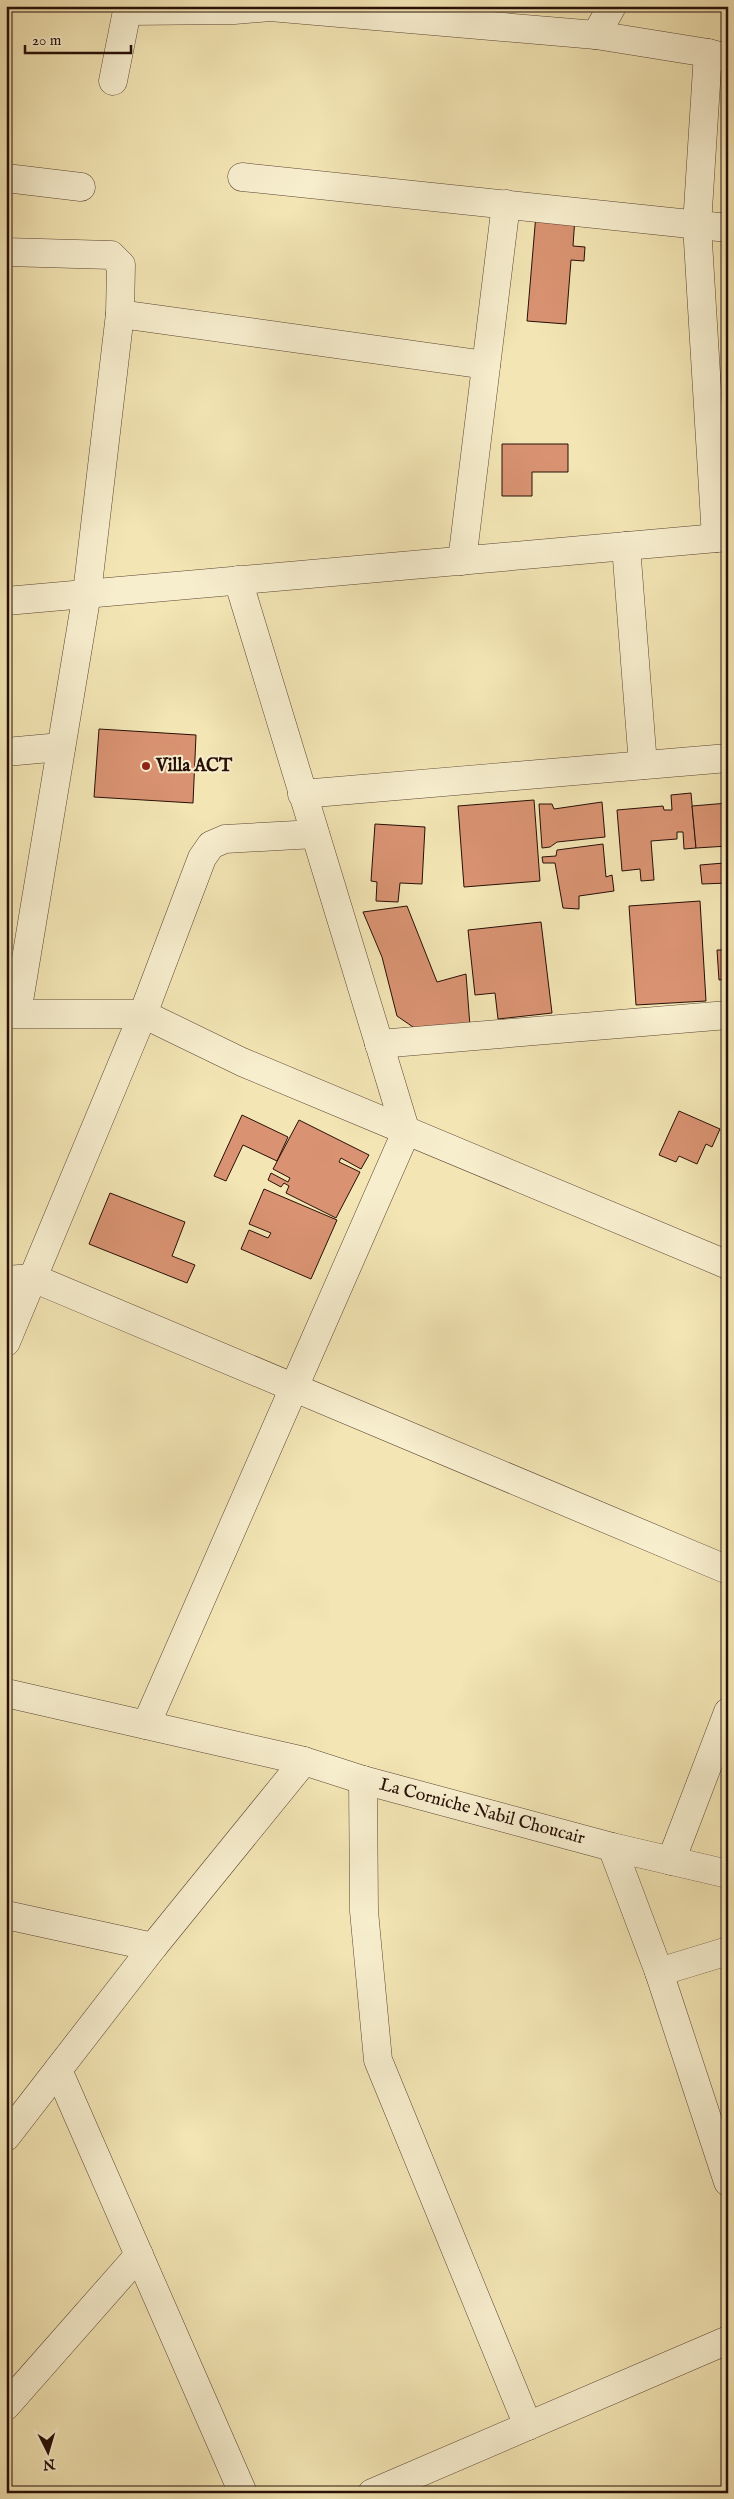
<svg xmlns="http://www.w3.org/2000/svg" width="734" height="2499" viewBox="0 0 734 2499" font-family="'IM FELL English',serif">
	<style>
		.building { fill: #d99372; stroke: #270f06 }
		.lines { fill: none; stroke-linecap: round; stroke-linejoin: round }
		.minor-casing { stroke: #5a4432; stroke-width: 29 }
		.minor { stroke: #f7eece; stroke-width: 28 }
		.poi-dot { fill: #8f2418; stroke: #f7eece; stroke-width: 2 }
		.labels { text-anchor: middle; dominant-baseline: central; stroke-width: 4; stroke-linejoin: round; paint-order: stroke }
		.poi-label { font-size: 18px; font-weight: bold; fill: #270f06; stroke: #f7eece; text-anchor: start }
		.street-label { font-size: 18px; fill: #270f06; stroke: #f7eece }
	</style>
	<rect width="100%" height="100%" fill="#f3e5b4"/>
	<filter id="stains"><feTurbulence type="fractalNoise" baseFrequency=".004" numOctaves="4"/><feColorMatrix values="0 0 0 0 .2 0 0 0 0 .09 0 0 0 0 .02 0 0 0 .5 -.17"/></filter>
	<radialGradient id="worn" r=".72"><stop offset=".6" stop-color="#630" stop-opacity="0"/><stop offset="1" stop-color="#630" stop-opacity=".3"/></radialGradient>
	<g class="building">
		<path d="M 536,214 L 575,217 L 573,246 L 585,247 L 584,261 L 571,260 L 566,324 L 527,321 Z"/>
		<path d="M 502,444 L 568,444 L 568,472 L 532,472 L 532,496 L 502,496 Z"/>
		<path d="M 99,729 L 196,735 L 193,803 L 94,797 Z"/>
		<path d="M 691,793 L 696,848 L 684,849 L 683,832 L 677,832 L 677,839 L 651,841 L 654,880 L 641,881 L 640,869 L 622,871 L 617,810 L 663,806 L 664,810 L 672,810 L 671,795 Z"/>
		<path d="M 534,800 L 540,881 L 464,887 L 458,806 Z"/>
		<path d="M 602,802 L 605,837 L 557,842 L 550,847 L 542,848 L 539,804 L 552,804 L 554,809 Z"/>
		<path d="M 728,803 L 728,846 L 696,848 L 692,806 Z"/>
		<path d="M 375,824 L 425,827 L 422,884 L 400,883 L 398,902 L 376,901 L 377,882 L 371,881 Z"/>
		<path d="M 603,844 L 606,877 L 612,875 L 614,891 L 579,896 L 579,909 L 563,908 L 555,863 L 543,863 L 542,857 L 556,856 L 557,850 Z"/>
		<path d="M 724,863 L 728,883 L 702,884 L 700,865 Z"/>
		<path d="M 700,901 L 706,1001 L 636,1005 L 629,906 Z"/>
		<path d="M 407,906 L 437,982 L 466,974 L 470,1026 L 416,1029 L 397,1016 L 382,957 L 363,912 Z"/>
		<path d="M 541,922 L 552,1013 L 498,1019 L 495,993 L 475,995 L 468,930 Z"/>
		<path d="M 717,950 L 728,950 L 728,979 L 719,980 Z"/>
		<path d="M 679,1111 L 720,1129 L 712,1147 L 706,1144 L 697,1164 L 679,1156 L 676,1162 L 659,1155 Z"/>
		<path d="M 242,1115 L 288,1137 L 277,1161 L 243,1145 L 226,1181 L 214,1176 Z"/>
		<path d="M 299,1120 L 369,1155 L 361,1169 L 341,1158 L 339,1162 L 360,1172 L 336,1218 L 286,1193 L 289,1186 L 284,1183 L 281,1187 L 268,1180 L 271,1173 L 288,1182 L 290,1178 L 273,1169 Z"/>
		<path d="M 264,1189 L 337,1220 L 311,1279 L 241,1249 L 249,1230 L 268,1238 L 271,1233 L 249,1224 Z"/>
		<path d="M 110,1193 L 185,1222 L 172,1256 L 195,1265 L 187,1283 L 89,1244 Z"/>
	</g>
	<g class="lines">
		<defs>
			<g id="minor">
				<path d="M 127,11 L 234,10 L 270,7 L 596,35 L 708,53 L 728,58"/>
				<path d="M 596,35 L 612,6"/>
				<path d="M 708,53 L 697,225 L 716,538"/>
				<path d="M 113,81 L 128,6"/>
				<path d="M 242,177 L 728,228"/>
				<path d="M 6,178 L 81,187"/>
				<path d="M 6,252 L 111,255 L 121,265 L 120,314 L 87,593 L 17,1013"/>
				<path d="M 120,314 L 486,365"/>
				<path d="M 626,546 L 643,765"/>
				<path d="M 462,561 L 506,204"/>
				<path d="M 6,601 L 728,537"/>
				<path d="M 6,752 L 61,747"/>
				<path d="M 302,794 L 728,758"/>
				<path d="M 6,1014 L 143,1014 L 242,1062 L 728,1265"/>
				<path d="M 379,1044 L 728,1015"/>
				<path d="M 6,1280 L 33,1278 L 728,1570"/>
				<path d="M 6,1342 L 143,1014 L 202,858 L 211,845 L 225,839 L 315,834"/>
				<path d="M 6,1693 L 304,1761 L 363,1780 L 612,1847 L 728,1874"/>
				<path d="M 146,1725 L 406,1132 L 238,580"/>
				<path d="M 363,1780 L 364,1911 L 378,2060 L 528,2426"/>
				<path d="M 612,1847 L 659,1972 L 728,2182"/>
				<path d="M 671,1861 L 728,1712"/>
				<path d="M 6,1915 L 153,1947"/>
				<path d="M 659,1972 L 728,1951"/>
				<path d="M 58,2070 L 243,2493"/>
				<path d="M 6,2137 L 153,1947 L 304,1761"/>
				<path d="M 6,2406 L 139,2255"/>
				<path d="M 372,2493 L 728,2340"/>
			</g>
		</defs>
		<use href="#minor" class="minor-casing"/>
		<use href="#minor" class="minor"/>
	</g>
	<circle class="poi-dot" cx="146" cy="766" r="5"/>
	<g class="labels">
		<g class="poi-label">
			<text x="156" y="766">Villa ACT</text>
		</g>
		<g class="street-label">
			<text transform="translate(482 1812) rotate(15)">La Corniche Nabil Choucair</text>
		</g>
	</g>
	<rect width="734" height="2499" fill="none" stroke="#f3e5b4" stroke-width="25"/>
	<rect x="8" y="8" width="719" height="2484" fill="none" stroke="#270f06" stroke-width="2.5"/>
	<rect x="12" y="12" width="709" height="2474" fill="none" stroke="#270f06"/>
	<g transform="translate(48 2452) rotate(175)" stroke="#f7eece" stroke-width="4" paint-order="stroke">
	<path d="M0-4L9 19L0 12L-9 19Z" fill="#270f06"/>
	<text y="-8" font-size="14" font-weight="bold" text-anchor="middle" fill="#270f06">N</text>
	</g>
	<path d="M25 45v8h106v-8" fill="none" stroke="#270f06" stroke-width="2.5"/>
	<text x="32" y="45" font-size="15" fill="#270f06" stroke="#f7eece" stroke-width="4" paint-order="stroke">20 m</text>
	<rect width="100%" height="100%" filter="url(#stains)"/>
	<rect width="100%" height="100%" fill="url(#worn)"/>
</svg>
